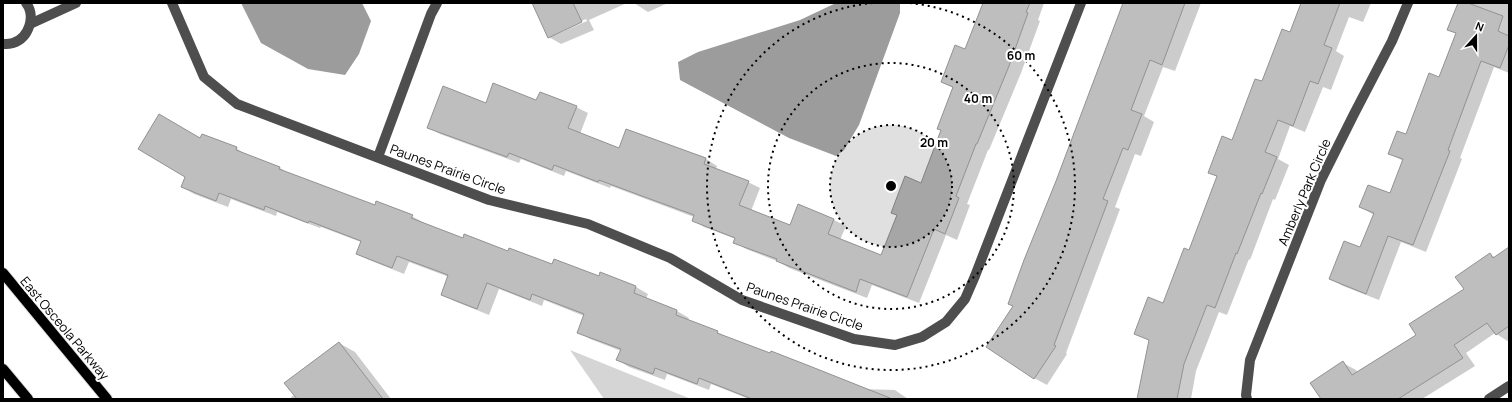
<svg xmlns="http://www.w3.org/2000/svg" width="1512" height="402" viewBox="0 0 1512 402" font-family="Manrope,sans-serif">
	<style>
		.green { fill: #d5d5d5 }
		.water { fill: #9c9c9c }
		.shadow { fill: #0003; fill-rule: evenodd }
		.building { fill: #bebebe; stroke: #929292 }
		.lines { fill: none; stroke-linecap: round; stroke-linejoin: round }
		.major-casing { stroke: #dbdbdb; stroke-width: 12 }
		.minor { stroke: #4e4e4e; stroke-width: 10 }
		.major { stroke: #000; stroke-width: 10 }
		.ring { fill: none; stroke: #000; stroke-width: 2; stroke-dasharray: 2 4 }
		.labels { text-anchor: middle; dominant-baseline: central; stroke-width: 4; stroke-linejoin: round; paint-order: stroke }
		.street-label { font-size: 13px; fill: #000; stroke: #fff }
		.centre { fill: #000; stroke: #fff; stroke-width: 2 }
		.ring-label { font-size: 12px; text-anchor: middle; font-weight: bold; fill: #000; stroke: #fff; stroke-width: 4; stroke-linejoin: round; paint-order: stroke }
	</style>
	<rect width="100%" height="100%" fill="#fff"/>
	<path class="green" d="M 570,350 L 691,399 L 604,399 Z"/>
	<g class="water">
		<path d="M 241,3 L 362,3 L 371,21 L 359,54 L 345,75 L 308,69 L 261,43 Z"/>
		<path d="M 836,3 L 900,3 L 900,13 L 859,125 L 844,150 L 836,156 L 789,138 L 680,80 L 678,62 L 698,52 L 800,20 Z"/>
	</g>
	<g class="shadow">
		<path d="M 533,3 L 627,3 L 589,20 L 594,30 L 561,44 L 549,37 ZM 586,19 L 587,21 L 555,35 L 555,33 Z"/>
		<path d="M 634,3 L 668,3 L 648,12 Z"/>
		<path d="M 984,3 L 1044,3 L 1038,20 L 1040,21 L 1021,73 L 989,150 L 988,150 L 967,204 L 970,205 L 957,240 L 946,235 L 919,303 L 872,285 L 867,298 L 789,268 L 777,261 L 746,249 L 735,242 L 736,239 L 704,227 L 693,220 L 694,217 L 611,186 L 610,188 L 566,171 L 564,176 L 521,159 L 519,163 L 440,134 L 428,127 L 487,104 L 576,107 L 588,113 L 580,134 L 620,149 L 627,130 L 706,159 L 717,166 L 716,169 L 748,182 L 760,188 L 751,211 L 790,226 L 798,206 L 834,220 L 846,226 L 840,240 L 882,256 L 897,215 L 892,212 L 922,184 L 942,131 L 938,128 L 953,88 L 942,81 L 966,50 Z"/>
		<path d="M 1125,3 L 1201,3 L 1175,71 L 1163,67 L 1144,116 L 1154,122 L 1141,156 L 1135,154 L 1115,207 L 1120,209 L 1066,353 L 1067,354 L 1047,385 L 1034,378 L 1014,307 L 1009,304 Z"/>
		<path d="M 1302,3 L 1371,3 L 1363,22 L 1349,17 L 1336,51 L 1344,56 L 1331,90 L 1323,87 L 1305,132 L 1290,126 L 1278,159 L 1289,165 L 1275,200 L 1273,199 L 1250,260 L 1249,259 L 1227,315 L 1219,312 L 1196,371 L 1191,399 L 1138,399 L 1150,341 L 1135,333 L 1164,304 L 1190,251 L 1218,177 L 1209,172 L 1233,141 L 1291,33 Z"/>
		<path d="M 1459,3 L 1509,3 L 1509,73 L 1494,67 L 1460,158 L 1462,159 L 1426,252 L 1401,242 L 1379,300 L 1343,286 L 1330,279 L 1361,248 L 1374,215 L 1360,207 L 1390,194 L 1403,161 L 1390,154 L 1406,135 L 1440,78 L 1456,34 L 1449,29 Z"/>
		<path d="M 200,139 L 236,148 L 248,156 L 280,168 L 291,175 L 375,206 L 412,216 L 424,223 L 423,224 L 463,239 L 553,266 L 599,278 L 601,274 L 636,287 L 648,294 L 646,299 L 677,311 L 689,318 L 688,320 L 717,332 L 729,338 L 859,389 L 895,390 L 908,399 L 749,399 L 711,384 L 709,390 L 667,374 L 665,380 L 629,367 L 618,360 L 621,351 L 590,339 L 578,332 L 584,316 L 544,300 L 542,306 L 499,289 L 489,315 L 454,301 L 442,294 L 449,277 L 409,262 L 404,274 L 369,260 L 357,254 L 361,242 L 321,227 L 320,228 L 277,212 L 276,216 L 231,199 L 228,207 L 194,194 L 182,187 Z"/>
		<path d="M 1509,248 L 1509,342 L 1495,333 L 1466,353 L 1475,366 L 1422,399 L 1322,399 L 1343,363 L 1356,370 L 1357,372 L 1418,335 L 1465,289 L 1490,254 L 1496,258 Z"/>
		<path d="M 339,343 L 355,352 L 391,399 L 289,399 L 294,395 Z"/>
	</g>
	<g class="building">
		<path d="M 532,3 L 573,3 L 582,22 L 548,38 Z"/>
		<path d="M 983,3 L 1030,3 L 1026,12 L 1028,13 L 1009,66 L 977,144 L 976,144 L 956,196 L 959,198 L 945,234 L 934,229 L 907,297 L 860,279 L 856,292 L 776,261 L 777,259 L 733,243 L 735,238 L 692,221 L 694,215 L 642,196 L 599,180 L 598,182 L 554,165 L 552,170 L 509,153 L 507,157 L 427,128 L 443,86 L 486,103 L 493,83 L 536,100 L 540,92 L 577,106 L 568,128 L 619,148 L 626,129 L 706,158 L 704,164 L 749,181 L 739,205 L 790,225 L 798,204 L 834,219 L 828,234 L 881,255 L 897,215 L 891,213 L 905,176 L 921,183 L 941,130 L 937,129 L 953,87 L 941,82 L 955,45 L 965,49 Z"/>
		<path d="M 1123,3 L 1185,3 L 1162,65 L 1150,60 L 1131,110 L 1142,114 L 1128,150 L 1123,148 L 1103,199 L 1108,201 L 1054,345 L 1056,346 L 1034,379 L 986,347 L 1013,306 L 1008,304 L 1024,260 L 1056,181 Z"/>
		<path d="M 1301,3 L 1340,3 L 1324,45 L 1332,48 L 1318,84 L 1310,81 L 1293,126 L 1278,120 L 1265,152 L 1277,157 L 1262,194 L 1261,193 L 1237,254 L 1236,253 L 1215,308 L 1207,305 L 1184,364 L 1177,399 L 1137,399 L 1149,340 L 1134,334 L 1148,297 L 1163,303 L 1184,248 L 1189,250 L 1217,176 L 1208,173 L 1222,136 L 1232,140 L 1255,79 L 1262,81 L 1282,29 L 1290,32 Z"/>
		<path d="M 1458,3 L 1468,3 L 1503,16 L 1498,31 L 1509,36 L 1509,45 L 1500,68 L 1481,61 L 1448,150 L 1450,151 L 1413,245 L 1388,236 L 1366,294 L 1329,279 L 1344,241 L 1360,247 L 1374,213 L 1359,207 L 1368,185 L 1390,193 L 1403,159 L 1388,154 L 1397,131 L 1406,134 L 1429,73 L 1439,77 L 1456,33 L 1447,30 Z"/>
		<path d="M 159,114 L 200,138 L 202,134 L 237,147 L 236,150 L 280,167 L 279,169 L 375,205 L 376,201 L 413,215 L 411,218 L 463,238 L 464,234 L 508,251 L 509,248 L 552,264 L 554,259 L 599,276 L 600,272 L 636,286 L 634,293 L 677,310 L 676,315 L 718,331 L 717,333 L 770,353 L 771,351 L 807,365 L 890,398 L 890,399 L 752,399 L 699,378 L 697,384 L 655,368 L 653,374 L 616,360 L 621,349 L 577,333 L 584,314 L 532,294 L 530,300 L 487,283 L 477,309 L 441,295 L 448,275 L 397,256 L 392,268 L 356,254 L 361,241 L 309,221 L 308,223 L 265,206 L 264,210 L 219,193 L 216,201 L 181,187 L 185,177 L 138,149 Z"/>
		<path d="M 1509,247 L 1509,326 L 1496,335 L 1487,323 L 1454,345 L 1463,358 L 1398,399 L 1321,399 L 1310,383 L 1343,361 L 1352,375 L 1416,335 L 1409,324 L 1464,289 L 1455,277 L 1490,253 L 1493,258 Z"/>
		<path d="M 339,342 L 383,399 L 297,399 L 284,383 Z"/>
	</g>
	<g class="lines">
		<defs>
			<g id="major">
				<path d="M 3,273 L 107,399"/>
				<path d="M 3,369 L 28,399"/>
			</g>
		</defs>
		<use href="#major" class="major-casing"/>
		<g class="minor">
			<path d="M 172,3 L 204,77 L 237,104 L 489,200 L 588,224 L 670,258 L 742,300 L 854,339 L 895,345 L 922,337 L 946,322 L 965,299 L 975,276 L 1081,3"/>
			<path d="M 30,24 L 76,3"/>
			<path d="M 3,44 C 6,44 10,44 13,43 C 29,38 36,16 26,3"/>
			<path d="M 378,157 L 431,14 L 437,3"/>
			<path d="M 1247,399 L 1246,395 L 1250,360 L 1321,180 L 1354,114 L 1392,41 L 1408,3"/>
			<path d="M 1489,399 L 1509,386"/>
		</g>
		<use href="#major" class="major"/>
	</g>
	<circle cx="891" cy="186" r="61" fill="#000" fill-opacity=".12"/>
	<g class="ring">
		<circle cx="891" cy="186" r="61"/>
		<circle cx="891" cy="186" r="123"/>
		<path d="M910 3A184 184 0 1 1 872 3"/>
	</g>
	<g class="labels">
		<g class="street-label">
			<text transform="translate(448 169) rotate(20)">Paunes Prairie Circle</text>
			<text transform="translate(1304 192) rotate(-67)">Amberly Park Circle</text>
			<text transform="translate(805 306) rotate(19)">Paunes Prairie Circle</text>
			<text transform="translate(65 328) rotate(50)">East Osceola Parkway</text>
		</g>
	</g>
	<circle cx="891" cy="186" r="6" class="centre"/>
	<g class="ring-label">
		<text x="1021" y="60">60 m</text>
		<text x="978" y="103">40 m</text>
		<text x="934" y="147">20 m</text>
	</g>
	<rect width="1512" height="402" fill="none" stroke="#000000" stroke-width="8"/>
	<g transform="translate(1476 36) rotate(21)" stroke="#ffffff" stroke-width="3" paint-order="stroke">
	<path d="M0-3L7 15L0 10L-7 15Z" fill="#000000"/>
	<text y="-6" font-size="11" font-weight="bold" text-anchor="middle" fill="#000000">N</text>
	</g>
</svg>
